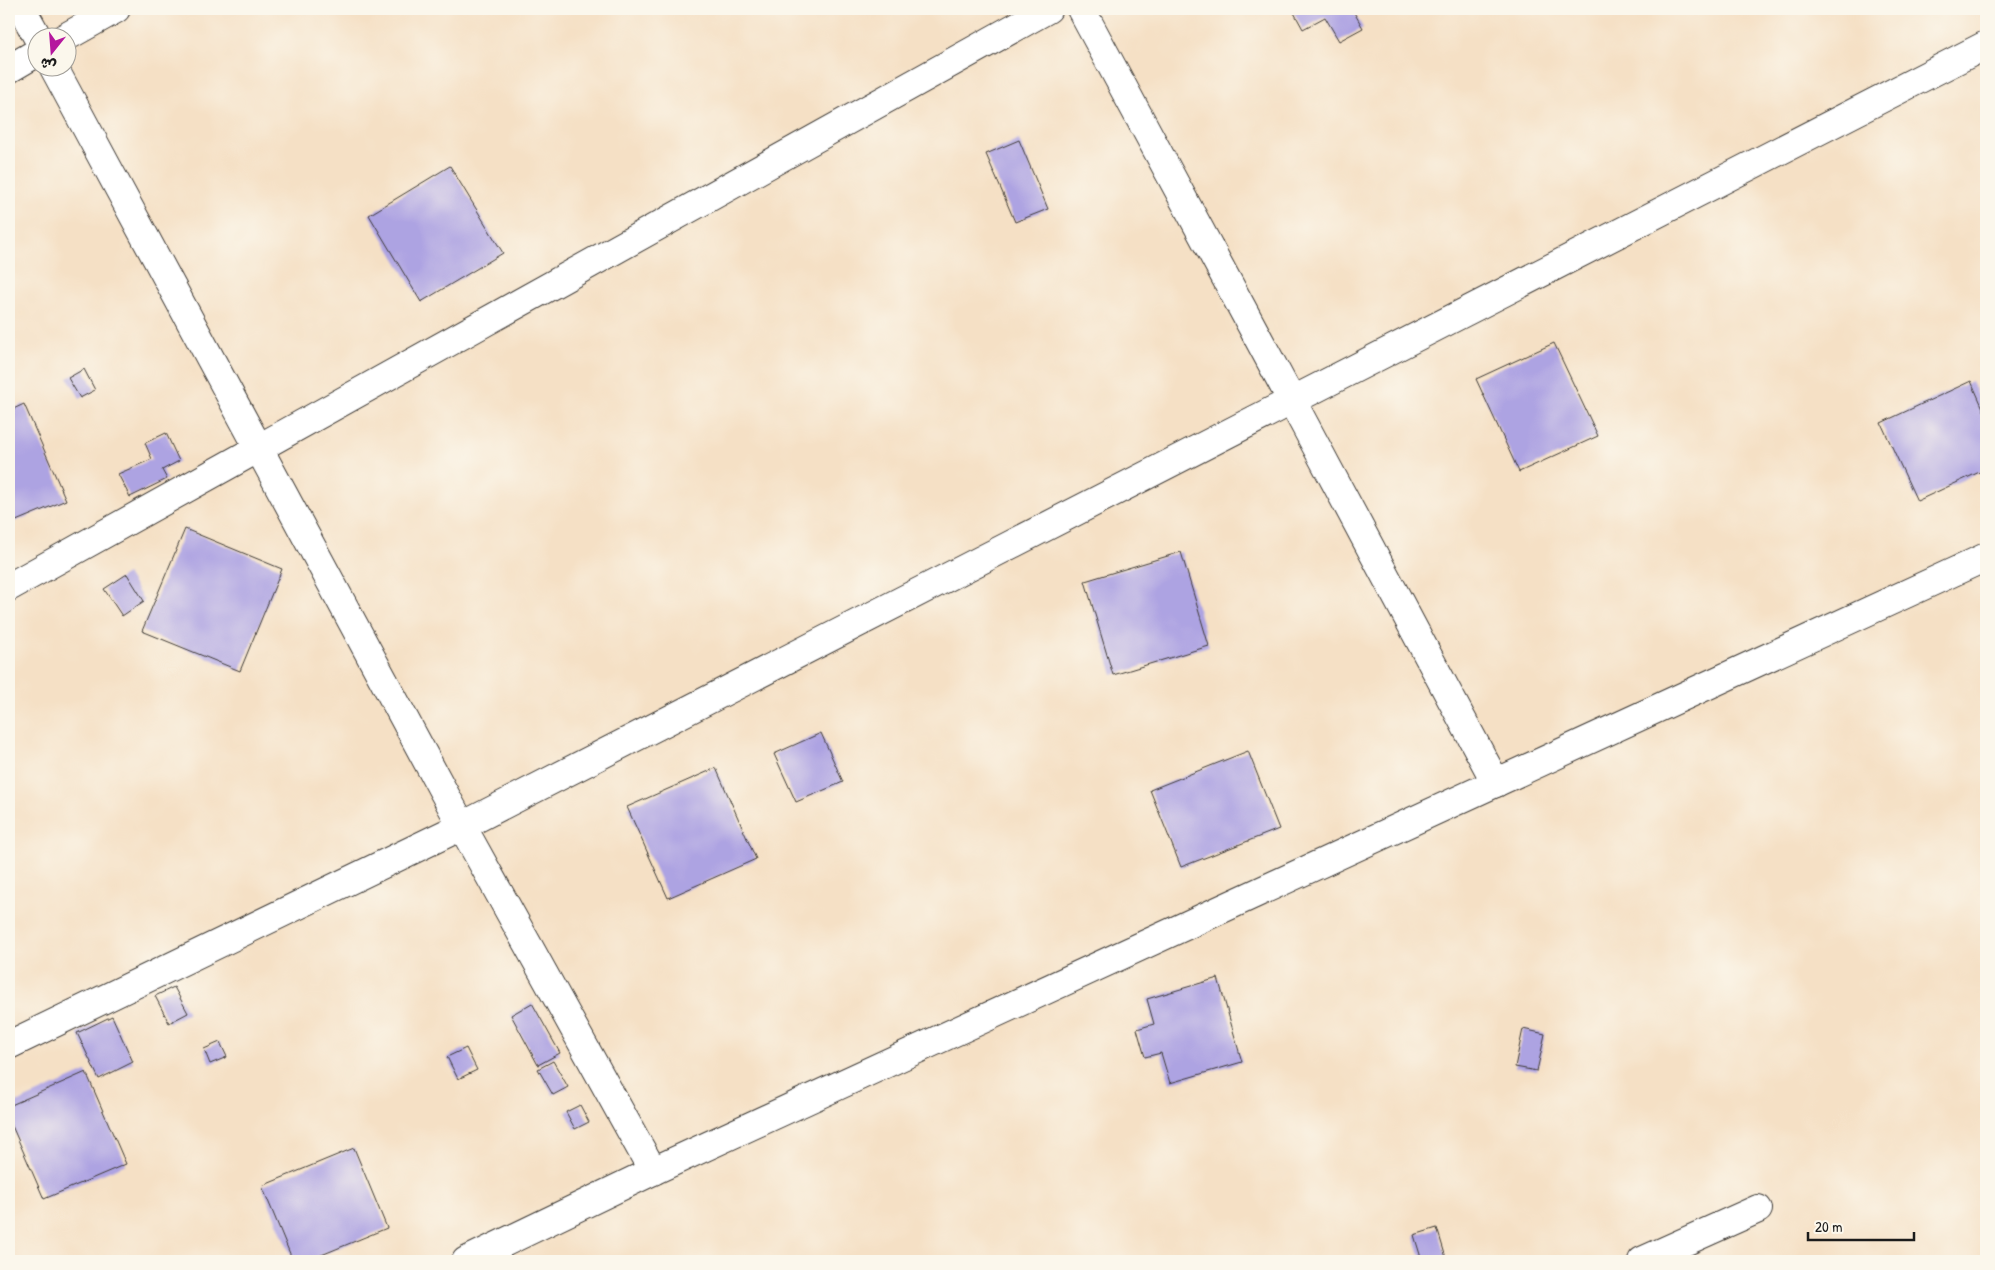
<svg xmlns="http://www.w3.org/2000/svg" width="1995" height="1270" viewBox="0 0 1995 1270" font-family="'Patrick Hand','Playpen Sans Arabic',sans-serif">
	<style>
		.building { fill: #ada3e2 }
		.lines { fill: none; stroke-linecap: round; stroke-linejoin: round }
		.minor-casing { stroke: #3d3935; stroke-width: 30 }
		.minor { stroke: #fff; stroke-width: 28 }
	</style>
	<rect width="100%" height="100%" fill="#fbf7ec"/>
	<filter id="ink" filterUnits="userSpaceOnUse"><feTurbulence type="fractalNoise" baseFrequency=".02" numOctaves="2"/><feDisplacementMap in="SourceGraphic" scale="10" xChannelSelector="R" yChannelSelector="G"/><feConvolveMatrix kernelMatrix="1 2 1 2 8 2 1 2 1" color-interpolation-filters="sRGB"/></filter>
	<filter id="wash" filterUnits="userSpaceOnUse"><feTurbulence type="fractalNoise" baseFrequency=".0096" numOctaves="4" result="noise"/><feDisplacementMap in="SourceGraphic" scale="20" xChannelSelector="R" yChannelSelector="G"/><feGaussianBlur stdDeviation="1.12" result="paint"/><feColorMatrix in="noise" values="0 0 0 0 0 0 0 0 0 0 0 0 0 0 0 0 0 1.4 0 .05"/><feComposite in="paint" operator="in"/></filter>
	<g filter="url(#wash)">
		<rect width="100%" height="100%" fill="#f5e0c5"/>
		<g id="blocks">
			<g class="building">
				<path d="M 1292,9 L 1352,9 L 1363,28 L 1339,41 L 1325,17 L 1303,29 Z"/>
				<path d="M 1019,140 L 1048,209 L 1015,222 L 986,154 Z"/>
				<path d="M 450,166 L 503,253 L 421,302 L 369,215 Z"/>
				<path d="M 1554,343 L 1598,436 L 1519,472 L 1476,379 Z"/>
				<path d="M 84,369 L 95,390 L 80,398 L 68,378 Z"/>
				<path d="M 1971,381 L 1986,415 L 1986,469 L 1917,501 L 1881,423 Z"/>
				<path d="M 24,404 L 66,500 L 9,524 L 9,411 Z"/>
				<path d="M 166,433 L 179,461 L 162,470 L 167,479 L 130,497 L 118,474 L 152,459 L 145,443 Z"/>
				<path d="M 185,529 L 282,569 L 240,671 L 142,631 Z"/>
				<path d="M 1181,552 L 1209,646 L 1113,675 L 1085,581 Z"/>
				<path d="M 127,574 L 144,601 L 122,616 L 104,589 Z"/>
				<path d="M 821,733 L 843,782 L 796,802 L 774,754 Z"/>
				<path d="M 1248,751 L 1279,829 L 1181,867 L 1150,790 Z"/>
				<path d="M 716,768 L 756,859 L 668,898 L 627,807 Z"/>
				<path d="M 1218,978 L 1242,1062 L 1170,1083 L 1161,1053 L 1145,1057 L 1137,1029 L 1154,1024 L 1147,999 Z"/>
				<path d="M 174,987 L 188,1013 L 169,1023 L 155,996 Z"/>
				<path d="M 532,1003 L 560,1053 L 538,1065 L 511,1015 Z"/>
				<path d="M 112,1016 L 133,1062 L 99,1079 L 77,1033 Z"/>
				<path d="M 1523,1029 L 1545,1034 L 1537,1071 L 1515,1067 Z"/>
				<path d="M 220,1042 L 227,1057 L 210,1064 L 204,1049 Z"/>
				<path d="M 466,1048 L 477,1070 L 458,1079 L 447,1057 Z"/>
				<path d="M 553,1061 L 568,1087 L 553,1095 L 538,1069 Z"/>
				<path d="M 86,1072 L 126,1164 L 44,1199 L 9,1119 L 9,1106 Z"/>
				<path d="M 580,1105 L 589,1122 L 575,1129 L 566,1112 Z"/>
				<path d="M 354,1148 L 387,1228 L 307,1261 L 293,1261 L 262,1186 Z"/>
				<path d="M 1437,1228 L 1447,1261 L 1422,1261 L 1414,1235 Z"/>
			</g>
		</g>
	</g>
	<g filter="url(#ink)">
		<use href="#blocks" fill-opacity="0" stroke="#3d3935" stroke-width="1"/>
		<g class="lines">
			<defs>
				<g id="minor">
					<path d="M 22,9 L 38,38"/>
					<path d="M 1081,9 L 1292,401 L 1496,783"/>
					<path d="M 64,38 L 116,9"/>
					<path d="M 54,68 L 462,826 L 653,1171"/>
					<path d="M 9,69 L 38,52"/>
					<path d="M 9,587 L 1048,9"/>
					<path d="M 9,1045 L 462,826 L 1986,45"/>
					<path d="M 466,1261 L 653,1171 L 1986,557"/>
					<path d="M 1642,1261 L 1758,1209"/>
				</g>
			</defs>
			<use href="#minor" class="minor-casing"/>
			<use href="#minor" class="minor"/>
		</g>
	</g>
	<rect width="1995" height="1270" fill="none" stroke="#fbf7ec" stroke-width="30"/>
	<g transform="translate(52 52) rotate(197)"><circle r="24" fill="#fbf7ec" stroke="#a29f99"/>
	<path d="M0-4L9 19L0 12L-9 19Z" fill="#b5179e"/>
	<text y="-8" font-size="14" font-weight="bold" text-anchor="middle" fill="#1c1c1c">ش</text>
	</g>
	<path d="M1808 1232v8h106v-8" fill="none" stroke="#1c1c1c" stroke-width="2.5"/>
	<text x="1815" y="1232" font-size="15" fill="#1c1c1c" stroke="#fbf7ec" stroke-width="4" paint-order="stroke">20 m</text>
</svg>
